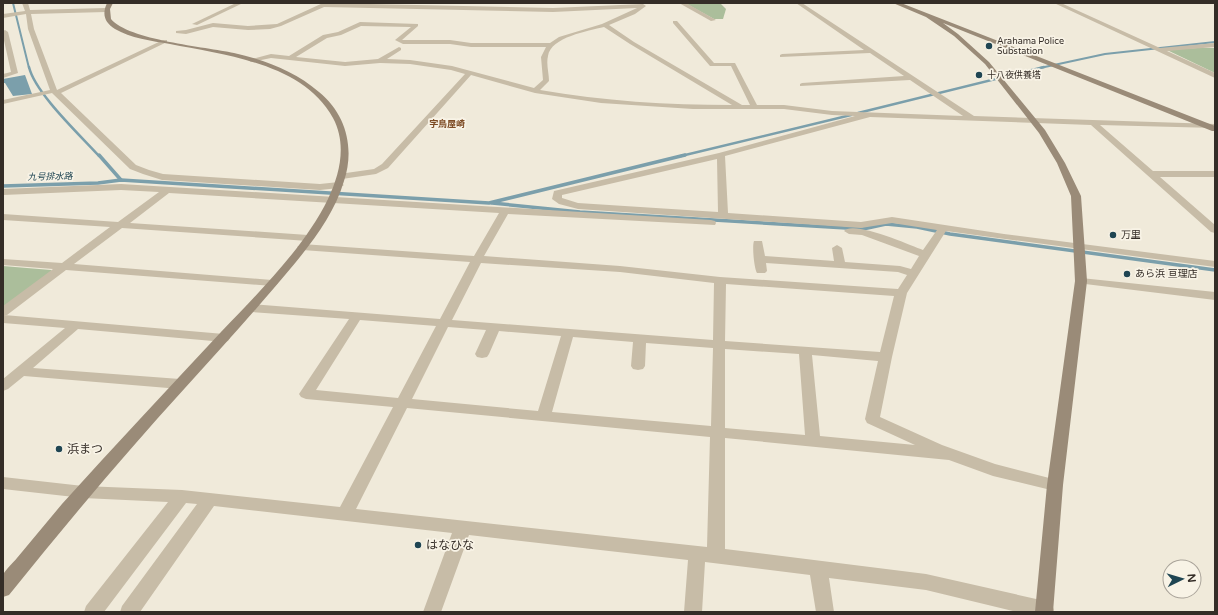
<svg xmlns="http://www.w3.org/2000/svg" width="1218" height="615" viewBox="0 0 1218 615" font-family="'Varela Round','Noto Sans JP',sans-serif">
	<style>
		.green { fill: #abbe9b }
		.water { fill: #7b9fab }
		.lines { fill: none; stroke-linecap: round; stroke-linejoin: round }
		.stream-far2 { stroke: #7b9fab; stroke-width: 2 }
		.stream-far1 { stroke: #7b9fab; stroke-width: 2.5 }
		.stream { stroke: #7b9fab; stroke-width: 3.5 }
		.street { fill: #c7bca7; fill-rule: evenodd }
		.secondary { fill: #9a8b78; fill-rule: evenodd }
		.poi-dot { fill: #1f4552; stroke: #f8f3e6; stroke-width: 1.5 }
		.labels { text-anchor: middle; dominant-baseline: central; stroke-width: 3.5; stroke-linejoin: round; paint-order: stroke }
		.far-poi-label { font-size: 9px; fill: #342d27; stroke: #f8f3e6; text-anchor: start }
		.far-neighbourhood-label { font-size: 9px; font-weight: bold; fill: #7e4c25; stroke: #f8f3e6 }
		.far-water-label { font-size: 9px; font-style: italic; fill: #1f4552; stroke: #f8f3e6 }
		.poi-label { font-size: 10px; fill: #342d27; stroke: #f8f3e6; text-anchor: start }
		.near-poi-label { font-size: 12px; fill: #342d27; stroke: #f8f3e6; text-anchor: start }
	</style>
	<rect width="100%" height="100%" fill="#f0eada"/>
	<g class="green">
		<path d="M 685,3 L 720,3 L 726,9 L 723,19 L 714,19 Z"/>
		<path d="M 1197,48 L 1215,48 L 1215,73 L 1167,50 Z"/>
		<path d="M 3,266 L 51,270 L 51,273 L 3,309 Z"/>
	</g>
	<path class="water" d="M 25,75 L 32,94 L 13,96 L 5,83 L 3,83 L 3,79 Z"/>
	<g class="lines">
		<g class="stream-far2">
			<path d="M 13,3 L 29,68"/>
			<path d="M 1040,68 L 1105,54 L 1215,42"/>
		</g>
		<g class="stream-far1">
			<path d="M 29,67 C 35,93 80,135 99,156"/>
			<path d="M 858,113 L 1044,67"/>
			<path d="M 681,156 L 851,115"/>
		</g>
		<g class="stream">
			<path d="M 99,155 L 121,180"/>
			<path d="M 3,186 L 98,183 L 121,180 L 489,203 L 685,155"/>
			<path d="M 492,203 L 580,212 L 863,229 L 886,224 L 917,227 L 950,234 L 1215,270"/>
		</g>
		<g class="street">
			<path d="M 22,3 L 28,3 L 30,10 L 106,8 L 109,10 L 106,12 L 31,14 L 34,29 L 57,90 L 163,40 L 167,40 L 167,42 L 61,93 L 136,165 L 149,170 L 163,174 L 320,184 L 339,182 L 344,185 L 339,188 L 320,190 L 162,180 L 143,174 L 130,169 L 52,93 L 3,104 L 3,100 L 50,90 L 28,29 L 26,14 L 3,18 L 3,14 L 25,11 Z"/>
			<path d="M 236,3 L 243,3 L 197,25 L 192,24 Z"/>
			<path d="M 679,3 L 686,3 L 716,20 L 711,21 Z"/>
			<path d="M 796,3 L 802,3 L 974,116 L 1215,124 L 1215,128 L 1100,125 L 1153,171 L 1215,171 L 1215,177 L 1160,177 L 1215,225 L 1215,233 L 1211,232 L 1091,125 L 870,117 L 725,156 L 728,213 L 861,222 L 892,217 L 1004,234 L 1215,261 L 1215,267 L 946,231 L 907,293 L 892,357 L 880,417 L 942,445 L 995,464 L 1061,481 L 1063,485 L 1061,489 L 1055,491 L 993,476 L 949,460 L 725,438 L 725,549 L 926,574 L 1045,601 L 1052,604 L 1054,610 L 1054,612 L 1017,612 L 926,590 L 829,578 L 834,612 L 816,612 L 810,575 L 705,562 L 702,612 L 684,612 L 688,560 L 469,535 L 441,612 L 423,612 L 452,533 L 214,506 L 140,612 L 120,612 L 122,606 L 197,504 L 186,503 L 104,612 L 84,612 L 86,606 L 168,502 L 83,498 L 3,489 L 3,477 L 83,486 L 182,490 L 340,507 L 393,407 L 306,399 L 301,397 L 299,394 L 349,319 L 251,312 L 247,311 L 245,308 L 247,305 L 251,304 L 440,319 L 470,262 L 302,250 L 297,247 L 302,244 L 474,256 L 499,213 L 169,193 L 130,223 L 308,235 L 313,238 L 308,241 L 122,228 L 74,264 L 272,280 L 276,281 L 278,283 L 276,285 L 272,286 L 66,270 L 7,315 L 4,315 L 224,334 L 228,335 L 230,338 L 228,341 L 224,342 L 78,329 L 33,368 L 180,379 L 185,381 L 187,384 L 185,387 L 180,389 L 24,376 L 8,389 L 3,391 L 3,379 L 65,328 L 3,323 L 3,306 L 53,269 L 3,265 L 3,259 L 62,263 L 110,227 L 3,220 L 3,214 L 118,222 L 159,192 L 121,190 L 3,195 L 3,189 L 121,184 L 711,220 L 715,221 L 716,223 L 715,225 L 508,214 L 484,256 L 620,266 L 720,277 L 898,289 L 907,275 L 898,272 L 766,263 L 767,271 L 765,273 L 757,273 C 754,268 752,246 754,241 L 762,241 L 765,256 L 834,261 L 832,248 L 837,245 L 842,248 L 845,262 L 900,266 L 911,269 L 919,256 L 862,235 L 849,234 L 844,231 C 853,220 910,245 923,250 L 937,230 L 892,223 L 861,228 L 578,209 L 559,204 L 552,199 L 554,191 L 719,153 L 855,116 L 832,115 L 784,109 L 693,109 L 601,103 L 535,93 L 471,75 L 388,168 L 376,174 L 342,179 L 339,178 L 337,176 L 339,174 L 374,169 L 382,164 L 465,74 L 451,70 L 410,64 L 380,63 L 345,66 L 271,58 L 251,62 L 248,60 L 271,54 L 289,56 L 323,35 L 338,32 L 360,22 L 418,24 L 418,26 L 402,40 L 450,40 L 471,43 L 550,43 L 559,37 L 602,24 L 637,8 L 553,12 L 324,7 L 281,26 L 270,29 L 248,30 L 213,27 L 186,34 L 176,33 L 176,31 L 186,30 L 213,23 L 248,26 L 277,24 L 323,3 L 553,8 L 643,4 L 646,6 L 635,14 L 609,25 L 634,42 L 742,105 L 750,105 L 731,66 L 710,66 L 673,23 L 673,21 L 677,21 L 714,63 L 735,63 L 757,105 L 784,105 L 832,111 L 963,116 L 910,80 L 800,86 L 800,84 L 802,83 L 904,76 L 870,53 L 780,57 L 780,55 L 782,54 L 864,50 ZM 361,26 L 411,27 L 395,40 L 403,44 L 450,44 L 471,47 L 546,47 L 541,57 L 543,80 L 534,88 L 452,66 L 410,60 L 387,59 L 401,50 L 401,48 L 399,47 L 378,59 L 345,62 L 296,57 L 327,38 L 341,35 ZM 604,27 L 630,44 L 732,105 C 668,105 603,101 540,90 L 549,81 C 549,73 546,64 548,56 C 551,37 588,31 604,27 ZM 717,159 L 718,212 L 578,203 L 562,198 L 562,195 ZM 481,263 L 620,272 L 714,283 L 713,340 L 452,320 ZM 726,284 L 894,296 L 880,352 L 725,341 ZM 360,320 L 436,326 L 398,398 L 316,390 ZM 448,327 L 486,330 L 475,354 L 477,357 L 482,358 L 487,357 L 489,354 L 499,331 L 561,336 L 538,411 L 412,399 ZM 573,337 L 633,342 L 631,366 L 633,369 L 638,370 L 643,369 L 645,366 L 646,343 L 713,348 L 711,426 L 552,412 ZM 725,349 L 799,354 L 805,435 L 725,428 ZM 812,355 L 878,361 L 865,419 L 867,423 L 915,445 L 820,436 ZM 407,408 L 710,437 L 707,547 L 356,509 Z"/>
			<path d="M 1054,3 L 1061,3 L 1160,48 L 1215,43 L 1215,47 L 1167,51 L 1215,73 L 1215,78 Z"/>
			<path d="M 5,30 L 8,32 L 18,73 L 3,78 L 3,74 L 11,72 L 3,36 L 3,31 Z"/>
			<path d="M 1081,278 L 1215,292 L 1215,300 L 1077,283 L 1075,281 L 1077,279 Z"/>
		</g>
		<g class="secondary">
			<path d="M 107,3 L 113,3 L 110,9 L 111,19 C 128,40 206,47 234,53 C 265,60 295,71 319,92 C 346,114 355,148 344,181 C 332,222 301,256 274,288 C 245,322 215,355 185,388 C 124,455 66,524 9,595 L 3,597 C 3,591 1,581 3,575 C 5,570 13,563 17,558 C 32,540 47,522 62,504 C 114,446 168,389 221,332 C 259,292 304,248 328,199 C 340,174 347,144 333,118 C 303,63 225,55 170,44 C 152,41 130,38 115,29 C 104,22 102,14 107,3 Z"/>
			<path d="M 893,3 L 901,3 L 1215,126 L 1215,131 L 1212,131 L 943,23 L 958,34 L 989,62 L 1045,130 L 1065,163 L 1081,196 L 1087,281 L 1063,485 L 1053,612 L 1035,612 L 1047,485 L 1075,281 L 1071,196 L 1057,163 L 1039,133 L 985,64 L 954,36 L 926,17 Z"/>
		</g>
	</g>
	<g class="poi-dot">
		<circle cx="989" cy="46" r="4"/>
		<circle cx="979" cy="75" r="4"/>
		<circle cx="1113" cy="235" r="4"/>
		<circle cx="1127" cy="274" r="4"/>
		<circle cx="59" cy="449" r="4"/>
		<circle cx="418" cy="545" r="4"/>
	</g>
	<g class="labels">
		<g class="far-poi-label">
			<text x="997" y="41">Arahama Police<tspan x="997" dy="10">Substation</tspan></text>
			<text x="987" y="75">十八夜供養塔</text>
		</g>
		<g class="far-neighbourhood-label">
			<text x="447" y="124">字鳥屋崎</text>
		</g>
		<g class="far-water-label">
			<text transform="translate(50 177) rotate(-1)">九号排水路</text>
		</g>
		<g class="poi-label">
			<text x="1121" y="235">万里</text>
			<text x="1135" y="274">あら浜 亘理店</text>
		</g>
		<g class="near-poi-label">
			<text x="67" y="449">浜まつ</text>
			<text x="426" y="545">はなひな</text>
		</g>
	</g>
	<rect width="1218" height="615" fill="none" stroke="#342d27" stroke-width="8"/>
	<g transform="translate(1182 579) rotate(85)"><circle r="19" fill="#f8f3e6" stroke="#aaa49a"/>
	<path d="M0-3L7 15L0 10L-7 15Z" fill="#1f4552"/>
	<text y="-6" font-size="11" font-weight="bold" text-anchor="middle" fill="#342d27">N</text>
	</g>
</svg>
